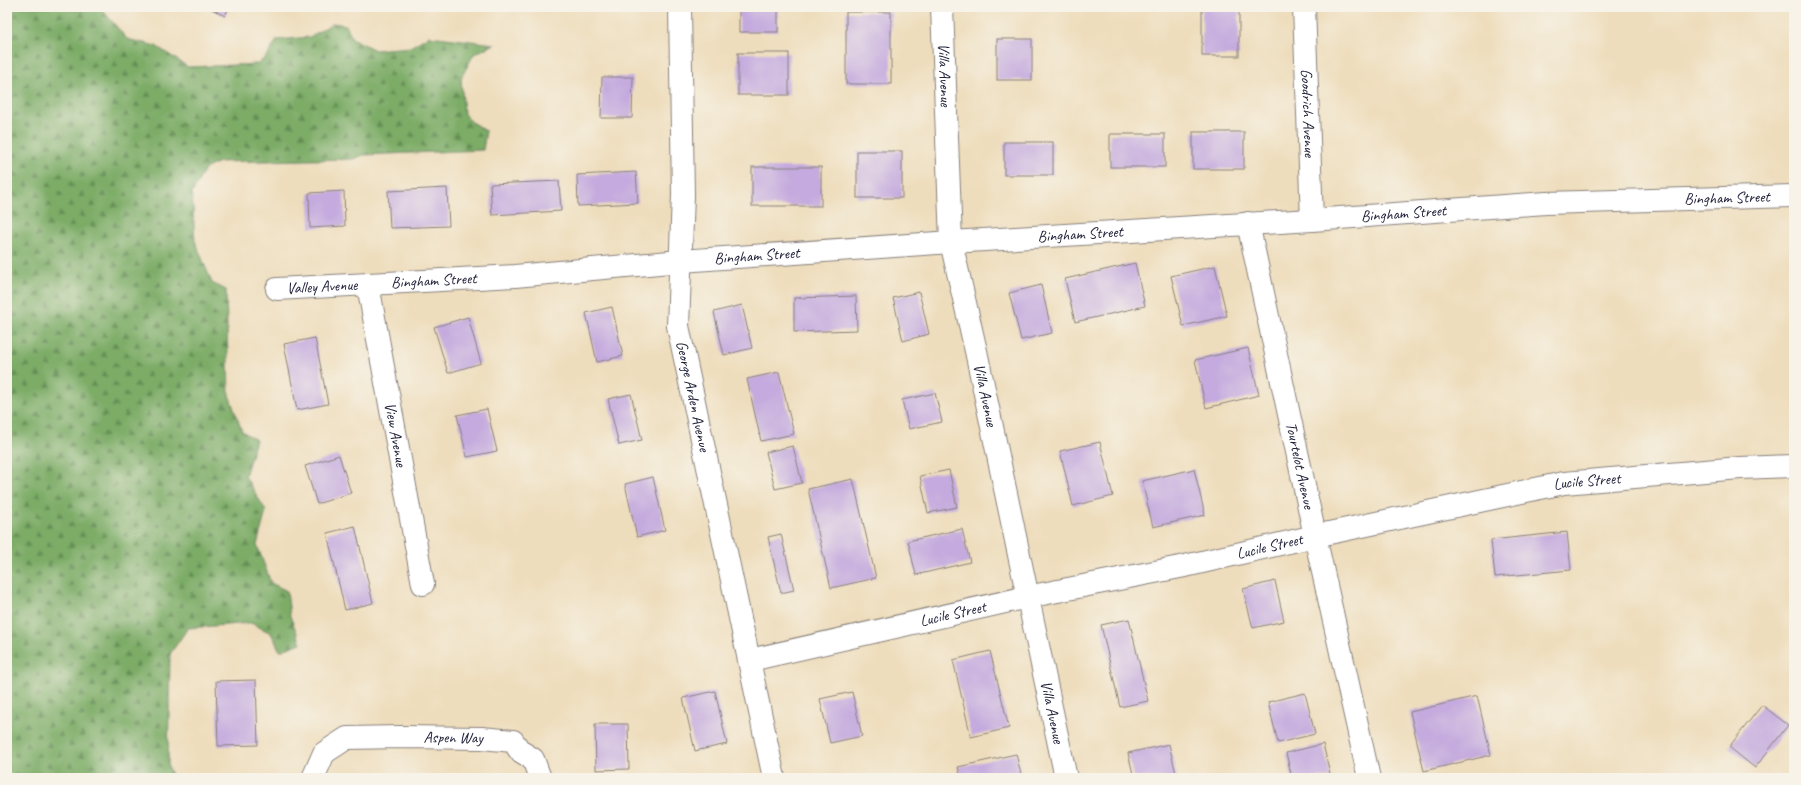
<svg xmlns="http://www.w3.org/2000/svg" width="1801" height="785" viewBox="0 0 1801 785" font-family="Caveat,sans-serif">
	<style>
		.forest { fill: url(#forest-firs); stroke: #4e6750 }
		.building { fill: #c4aade }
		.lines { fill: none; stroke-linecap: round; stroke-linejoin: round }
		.minor-casing { stroke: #88807c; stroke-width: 24 }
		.minor { stroke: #fff; stroke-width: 22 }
		.labels { text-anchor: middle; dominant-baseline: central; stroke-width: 3; stroke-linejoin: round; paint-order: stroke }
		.street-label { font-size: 16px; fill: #22223b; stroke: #f7f3e8 }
	</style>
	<defs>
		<pattern id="forest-firs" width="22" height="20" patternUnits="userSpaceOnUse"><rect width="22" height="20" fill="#7bac66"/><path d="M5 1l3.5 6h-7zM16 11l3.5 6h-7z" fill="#648c55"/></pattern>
	</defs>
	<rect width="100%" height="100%" fill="#f7f3e8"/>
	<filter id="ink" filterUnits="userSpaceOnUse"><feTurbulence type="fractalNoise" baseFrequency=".025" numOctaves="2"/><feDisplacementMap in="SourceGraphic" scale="8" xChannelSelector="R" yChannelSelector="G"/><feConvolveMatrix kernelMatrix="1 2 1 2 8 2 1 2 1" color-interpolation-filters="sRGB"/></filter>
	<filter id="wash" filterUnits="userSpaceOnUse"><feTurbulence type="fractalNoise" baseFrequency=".012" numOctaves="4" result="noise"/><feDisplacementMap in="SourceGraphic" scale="16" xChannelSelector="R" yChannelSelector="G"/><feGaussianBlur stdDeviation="0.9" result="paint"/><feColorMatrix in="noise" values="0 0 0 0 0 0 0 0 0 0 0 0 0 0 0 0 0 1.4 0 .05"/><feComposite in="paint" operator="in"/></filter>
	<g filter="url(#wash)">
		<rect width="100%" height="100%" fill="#eeddbc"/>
		<path class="forest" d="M 7,7 L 100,7 L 127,39 L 156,46 L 188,67 L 258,64 L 268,55 L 277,40 L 310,37 L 333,23 L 346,25 L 352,38 L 375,50 L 410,47 L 429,36 L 495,44 L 474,54 L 461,78 L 464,114 L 473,123 L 486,131 L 483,150 L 363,155 L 353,159 L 219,162 L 205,169 L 192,193 L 195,241 L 212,283 L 226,290 L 229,395 L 242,431 L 256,440 L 245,476 L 266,511 L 257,545 L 271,583 L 287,591 L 290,616 L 301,643 L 280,651 L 271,633 L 251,623 L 188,628 L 170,654 L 168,767 L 174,778 L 7,778 Z"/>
		<g id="blocks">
			<g class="building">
				<path d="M 208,7 L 229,7 L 225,16 Z"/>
				<rect x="739" y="7" width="39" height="25"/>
				<rect x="1202" y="7" width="37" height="49"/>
				<rect x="846" y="12" width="45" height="72"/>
				<rect x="997" y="39" width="35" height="41"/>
				<rect x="738" y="53" width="51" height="42"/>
				<path d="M 602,77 L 633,77 L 632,118 L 601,118 Z"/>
				<rect x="1193" y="132" width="51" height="37"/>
				<rect x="1110" y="134" width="55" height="33"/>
				<rect x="1004" y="142" width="49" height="33"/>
				<rect x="857" y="151" width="45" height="47"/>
				<rect x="752" y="167" width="69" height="39"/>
				<path d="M 636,172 L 638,203 L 578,206 L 577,175 Z"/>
				<path d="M 559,181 L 561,211 L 492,215 L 490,184 Z"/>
				<path d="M 447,188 L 449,226 L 390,228 L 388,191 Z"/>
				<path d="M 344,191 L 345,226 L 310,228 L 309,193 Z"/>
				<path d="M 1135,263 L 1145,306 L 1075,322 L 1065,279 Z"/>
				<path d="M 1215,266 L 1227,316 L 1183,326 L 1171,276 Z"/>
				<path d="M 1041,285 L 1052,333 L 1021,340 L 1009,293 Z"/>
				<path d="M 919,292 L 929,334 L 903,341 L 893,298 Z"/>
				<path d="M 856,296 L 857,330 L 794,332 L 794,298 Z"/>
				<path d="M 742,305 L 752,348 L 724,355 L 714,312 Z"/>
				<path d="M 612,307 L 623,356 L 597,362 L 586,313 Z"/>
				<path d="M 468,317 L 481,363 L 448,373 L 434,327 Z"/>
				<path d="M 315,338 L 328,404 L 297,410 L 284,344 Z"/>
				<path d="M 1248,348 L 1259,395 L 1206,408 L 1195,360 Z"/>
				<path d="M 779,372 L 794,434 L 761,441 L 747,379 Z"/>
				<path d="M 935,393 L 942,422 L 909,429 L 902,400 Z"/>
				<path d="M 631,394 L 642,440 L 619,445 L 608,399 Z"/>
				<path d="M 487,409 L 497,451 L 467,457 L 457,415 Z"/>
				<path d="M 1100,442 L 1113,496 L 1073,506 L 1060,451 Z"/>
				<path d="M 793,446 L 802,483 L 775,489 L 766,452 Z"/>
				<path d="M 339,455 L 351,493 L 317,504 L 305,466 Z"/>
				<path d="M 1194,469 L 1205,515 L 1153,527 L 1142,481 Z"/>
				<path d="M 949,470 L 957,507 L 928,513 L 920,476 Z"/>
				<path d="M 653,477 L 665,530 L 637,537 L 625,484 Z"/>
				<path d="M 853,479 L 876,578 L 831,588 L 808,489 Z"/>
				<path d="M 355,526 L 373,603 L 345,610 L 327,533 Z"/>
				<path d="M 962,529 L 970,562 L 916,575 L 908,541 Z"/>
				<path d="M 1567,532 L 1571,570 L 1495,577 L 1491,540 Z"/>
				<path d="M 781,534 L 794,590 L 781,593 L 768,537 Z"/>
				<path d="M 1275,581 L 1284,621 L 1253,628 L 1243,589 Z"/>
				<path d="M 1129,619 L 1148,701 L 1120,707 L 1101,625 Z"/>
				<path d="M 990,651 L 1009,728 L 971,737 L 953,660 Z"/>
				<path d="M 256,680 L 258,745 L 218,746 L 216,681 Z"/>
				<path d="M 715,691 L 727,744 L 695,751 L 683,698 Z"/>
				<path d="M 852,692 L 862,736 L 830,743 L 820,699 Z"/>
				<path d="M 1305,693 L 1315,734 L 1278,743 L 1268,702 Z"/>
				<path d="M 1477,696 L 1491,755 L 1424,771 L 1410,712 Z"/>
				<path d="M 1762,705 L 1788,725 L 1755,768 L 1729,747 Z"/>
				<path d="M 595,724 L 628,724 L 629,769 L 596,770 Z"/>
				<path d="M 1169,744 L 1177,778 L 1134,778 L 1128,753 Z"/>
				<path d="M 1323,744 L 1331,778 L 1292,778 L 1286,753 Z"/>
				<path d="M 1016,754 L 1022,778 L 961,778 L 958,767 Z"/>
			</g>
		</g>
	</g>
	<g filter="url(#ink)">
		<use href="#blocks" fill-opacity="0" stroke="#88807c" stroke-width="1"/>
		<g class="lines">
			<defs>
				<g id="minor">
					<path id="s1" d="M 680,7 L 683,195 L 678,326 L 774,778"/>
					<path id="s2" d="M 942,7 L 951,242 L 976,351 L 1066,778"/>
					<path id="s3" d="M 1304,7 L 1312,220"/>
					<path id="s4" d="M 1248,223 L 1315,536 L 1369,778"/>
					<path id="s5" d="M 368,285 L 423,584"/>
					<path id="s6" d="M 277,289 L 515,276 L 681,261 L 951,242 L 1312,220 L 1546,203 L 1794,196"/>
					<path id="s7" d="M 750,660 L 1027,597 L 1185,566 L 1315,536 L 1564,483 L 1740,468 L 1794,466"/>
					<path id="s8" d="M 313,778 L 324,753 L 347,738 L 401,737 L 482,738 L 513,741 L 520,751 L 533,759 L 540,778"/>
				</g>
			</defs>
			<use href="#minor" class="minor-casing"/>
			<use href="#minor" class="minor"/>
		</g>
	</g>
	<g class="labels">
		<g class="street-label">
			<text stroke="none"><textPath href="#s2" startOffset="68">Villa Avenue</textPath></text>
			<text stroke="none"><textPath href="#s3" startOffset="106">Goodrich Avenue</textPath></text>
			<text stroke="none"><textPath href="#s6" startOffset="1453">Bingham Street</textPath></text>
			<text stroke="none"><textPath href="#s6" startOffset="1129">Bingham Street</textPath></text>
			<text stroke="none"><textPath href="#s6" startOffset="805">Bingham Street</textPath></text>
			<text stroke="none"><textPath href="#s6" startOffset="481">Bingham Street</textPath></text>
			<text stroke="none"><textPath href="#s6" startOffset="157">Bingham Street</textPath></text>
			<text stroke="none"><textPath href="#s6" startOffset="45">Valley Avenue</textPath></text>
			<text stroke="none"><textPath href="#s2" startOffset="392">Villa Avenue</textPath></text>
			<text stroke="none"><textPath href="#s1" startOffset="391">George Arden Avenue</textPath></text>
			<text stroke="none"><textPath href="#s5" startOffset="152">View Avenue</textPath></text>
			<text stroke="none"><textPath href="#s4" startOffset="248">Tourtelot Avenue</textPath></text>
			<text stroke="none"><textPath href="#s7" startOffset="856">Lucile Street</textPath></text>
			<text stroke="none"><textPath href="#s7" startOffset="532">Lucile Street</textPath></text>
			<text stroke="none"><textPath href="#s7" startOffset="208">Lucile Street</textPath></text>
			<text stroke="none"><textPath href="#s2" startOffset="716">Villa Avenue</textPath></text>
			<text stroke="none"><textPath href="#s8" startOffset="161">Aspen Way</textPath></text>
		</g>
	</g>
	<rect width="1801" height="785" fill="none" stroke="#f7f3e8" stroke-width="24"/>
</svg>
